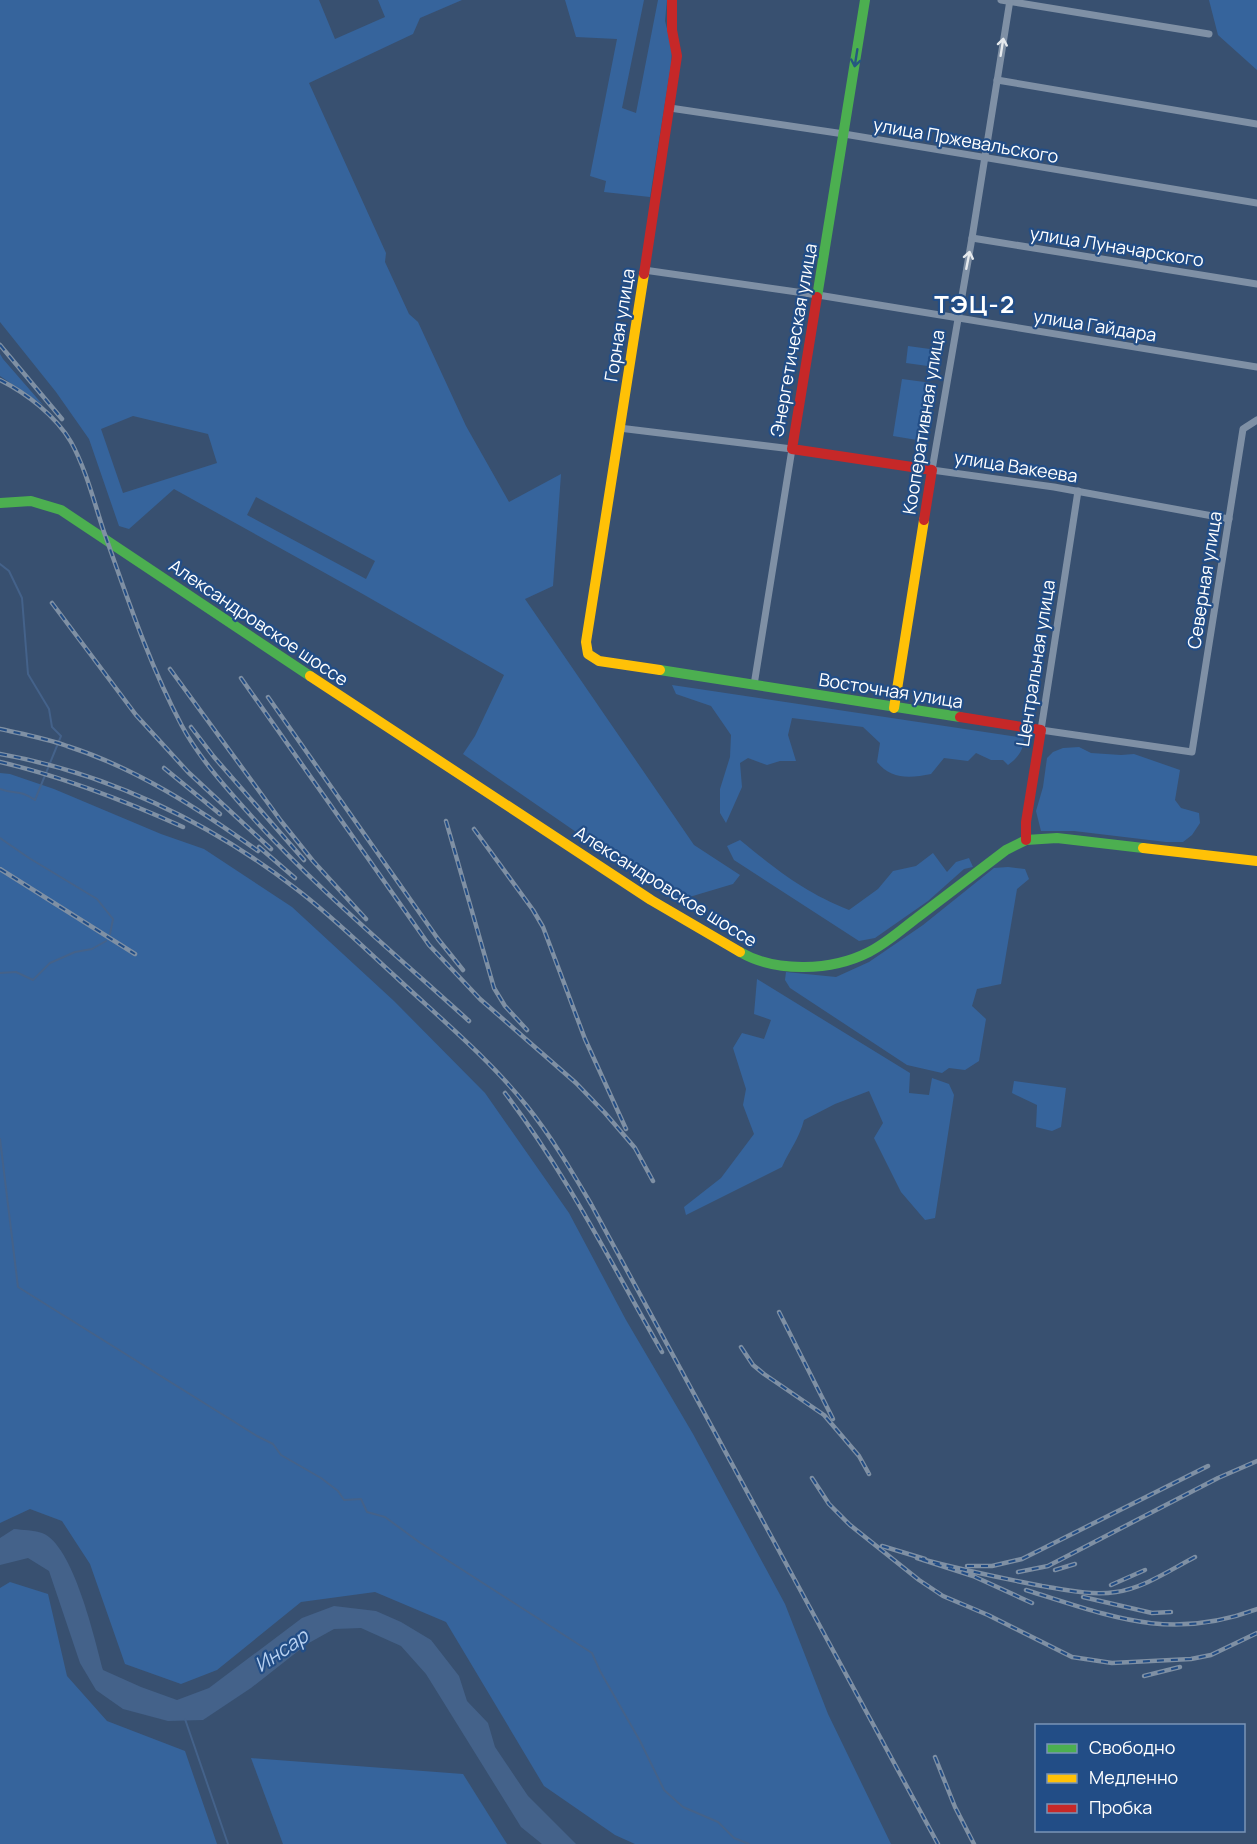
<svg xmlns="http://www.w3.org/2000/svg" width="1257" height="1844" viewBox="0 0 1257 1844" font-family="Manrope,sans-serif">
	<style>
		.green { fill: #36649c; fill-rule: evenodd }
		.water { fill: #44628a }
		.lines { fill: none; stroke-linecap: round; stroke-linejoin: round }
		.stream { stroke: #44628a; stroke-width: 2 }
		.street { stroke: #7f90a5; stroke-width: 7 }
		.fast { stroke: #4caf50; stroke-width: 10 }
		.slow { stroke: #ffc107; stroke-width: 10 }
		.jam { stroke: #c62828; stroke-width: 10 }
		.rail-casing { stroke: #7f90a4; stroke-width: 4.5 }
		.rail { stroke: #224d86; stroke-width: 2; stroke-dasharray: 7; stroke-linecap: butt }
		.oneway { stroke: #e5e9ed }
		.oneway2 { stroke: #265781 }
		.labels { text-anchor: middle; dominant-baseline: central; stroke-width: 4.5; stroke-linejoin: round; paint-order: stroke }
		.street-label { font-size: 18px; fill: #fff; stroke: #224d86 }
		.water-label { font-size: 20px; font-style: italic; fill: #b8d1f1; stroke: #224d86 }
		.district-label { font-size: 24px; font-weight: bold; letter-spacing: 1.5px; fill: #fff; stroke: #224d86 }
	</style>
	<rect width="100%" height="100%" fill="#385070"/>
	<g class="green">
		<path d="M 0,0 L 319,0 L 335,39 L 385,17 L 378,0 L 462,0 L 420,18 L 413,34 L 309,83 L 386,253 L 385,262 L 409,314 L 418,322 L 466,426 L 509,502 L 561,474 L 553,586 L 525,599 L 694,845 L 740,875 L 733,884 L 676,901 L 463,754 L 475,736 L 504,675 L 361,593 L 174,489 L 129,529 L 119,526 L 89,439 L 56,392 L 0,322 ZM 133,416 L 208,434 L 217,463 L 123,493 L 101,429 ZM 256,497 L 375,561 L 366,579 L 247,515 Z"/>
		<path d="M 565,0 L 644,0 L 622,108 L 636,113 L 658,0 L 667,0 L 665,21 L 672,48 L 671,65 L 650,197 L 604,192 L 606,181 L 590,176 L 617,39 L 576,37 Z"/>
		<path d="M 1209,0 L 1257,0 L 1257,70 L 1218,35 Z"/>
		<path d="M 908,346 L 937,350 L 935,367 L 906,363 Z"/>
		<path d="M 0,354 L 3,359 L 43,405 L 0,376 Z"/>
		<path d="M 902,379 L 932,383 L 923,441 L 893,436 Z"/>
		<path d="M 672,685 L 1024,738 C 1023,752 1018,757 1008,765 L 1003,760 L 991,760 L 976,753 L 968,761 L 944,758 L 931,774 C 911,778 891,780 877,762 L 880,743 L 863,727 L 792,718 L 788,735 L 796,761 L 780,761 L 767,765 L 748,758 L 740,763 L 742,787 L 726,823 L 720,813 L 720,789 L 730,757 L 731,735 L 711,706 L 676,694 Z"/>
		<path d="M 1079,747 L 1091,753 L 1121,755 L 1134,754 L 1180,770 L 1175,800 L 1181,808 L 1199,813 L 1200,823 L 1192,835 L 1183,842 L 1166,842 L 1074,831 L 1041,831 L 1036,811 L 1043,787 L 1047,758 L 1053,752 L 1063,748 Z"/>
		<path d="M 0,773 L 10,774 L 54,789 L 161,834 L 204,849 L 292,907 L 394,1001 L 485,1093 L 569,1213 L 626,1320 L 693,1434 L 785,1604 L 828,1714 L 891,1844 L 635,1844 L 615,1835 L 544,1786 L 446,1622 L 375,1592 L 301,1602 L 217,1670 L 181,1684 L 125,1664 L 90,1564 L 62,1521 L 30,1509 L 0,1523 Z"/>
		<path d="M 740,840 C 777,870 804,892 849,910 L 878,889 L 893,871 L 916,866 L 933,853 L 947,872 L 956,862 L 969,858 L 973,867 L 964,869 L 928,901 L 875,938 L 859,941 L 734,860 L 727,846 Z"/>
		<path d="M 1008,867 L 1025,869 L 1029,879 L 1017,889 L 1001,984 L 977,989 L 972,1006 L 986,1019 L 979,1061 L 965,1070 L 949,1068 L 942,1073 L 907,1065 L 790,988 L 785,980 L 786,972 L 836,977 L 869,962 L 923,925 L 994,868 Z"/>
		<path d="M 757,979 L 910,1073 L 909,1093 L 929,1095 L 932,1078 L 949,1084 L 954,1095 L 935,1218 L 925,1220 L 901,1192 L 874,1138 L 883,1123 L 869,1091 L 835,1104 L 804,1120 C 799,1139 790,1149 782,1167 L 686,1215 L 684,1207 L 721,1178 L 754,1134 L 743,1105 L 746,1089 L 733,1048 L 742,1033 L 764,1039 L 771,1020 L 754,1014 Z"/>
		<path d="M 1014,1081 L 1066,1088 L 1061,1127 L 1052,1131 L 1036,1127 L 1037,1105 L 1012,1093 Z"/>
		<path d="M 10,1582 L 48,1594 L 67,1676 L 107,1721 L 185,1751 L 217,1844 L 0,1844 L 0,1588 Z"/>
		<path d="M 251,1758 L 463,1774 L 507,1844 L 283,1844 Z"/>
	</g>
	<path class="water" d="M 14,1529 C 23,1530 33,1530 42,1533 C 73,1544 95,1640 103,1670 L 141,1687 L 177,1700 L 209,1688 L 302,1618 L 334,1606 L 376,1611 L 401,1622 L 431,1640 L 459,1676 L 467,1701 L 488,1723 L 495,1747 L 528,1796 L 576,1844 L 542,1844 L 521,1827 L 426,1674 L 401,1646 L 361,1628 L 334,1629 L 307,1644 L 251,1688 L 203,1720 L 168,1721 L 123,1709 L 96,1690 L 80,1663 L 49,1571 L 28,1558 L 0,1565 L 0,1538 Z"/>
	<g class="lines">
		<g class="stream">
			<path d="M 0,564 L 9,571 L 22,598 L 28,674 L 49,709 L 52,727 L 61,736 L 35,800 C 20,789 15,795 0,789"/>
			<path d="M 0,838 L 29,858 L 97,899 L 113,919 L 110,934"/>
			<path d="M 0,973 L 16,972 L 33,980 L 50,963 L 75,952 L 92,949 L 106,941"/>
			<path d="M 0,1139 L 18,1287 L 257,1436 L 273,1444 L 281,1455 L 321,1478 L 338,1491 L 344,1500 L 361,1499 L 367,1512 L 385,1517 L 419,1542 L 592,1653 L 600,1671 L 640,1741 L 664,1790 L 683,1807 L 718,1822 L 734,1838 L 749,1844"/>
			<path d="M 185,1719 L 228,1844"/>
		</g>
		<g class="street">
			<path d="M 1001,0 L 1209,34"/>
			<path d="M 1010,0 L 972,238 L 932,470 L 1054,487 L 1229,519"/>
			<path d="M 997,80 L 1257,124"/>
			<path d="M 670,108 L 844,134 L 1257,203"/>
			<path d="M 972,238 L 1257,284"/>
			<path d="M 644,270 L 818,295 L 1257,367"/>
			<path d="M 619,428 L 792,449 L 754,685"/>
			<path d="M 1078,491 L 1041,730 L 1192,752 L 1243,429 L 1257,420"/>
		</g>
		<g class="fast">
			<path d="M 817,297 L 865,0"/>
			<path d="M 0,503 L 31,501 L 61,510 L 310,676"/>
			<path d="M 660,670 L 960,717"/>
			<path d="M 740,952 C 776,973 832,971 869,952 C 887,943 902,929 918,917 C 947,895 977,872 1006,850 L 1026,840 L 1057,838 L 1143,848"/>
		</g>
		<g class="slow">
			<path d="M 644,274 L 586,642 L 588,654 L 599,661 L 660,670"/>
			<path d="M 310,676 L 651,900 L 740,952"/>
			<path d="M 894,708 L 924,520"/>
			<path d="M 1143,848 L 1257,861"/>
		</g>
		<g class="jam">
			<path d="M 644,274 L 677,56 L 672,30 L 672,0"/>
			<path d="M 817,297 L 792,449 L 932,470 L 924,520"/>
			<path d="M 960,717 L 1041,730 L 1026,822 L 1026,840"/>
		</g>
		<defs>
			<g id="rail">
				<path d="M 0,345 L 62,419"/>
				<path d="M 0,380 C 26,393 56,416 71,442 C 86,469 94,502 104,532 C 127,597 149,664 182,726 C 198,756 222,783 245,809 C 313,886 393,952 469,1021"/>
				<path d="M 52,603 L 136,715 L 188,772 L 271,849"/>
				<path d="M 170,669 L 281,821 L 313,861 L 366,919"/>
				<path d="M 241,678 L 429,945 L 480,999 L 576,1083 L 605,1113 L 635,1148 L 653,1181"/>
				<path d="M 268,697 L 438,939 L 463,970"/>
				<path d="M 191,727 L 214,757 L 304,860"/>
				<path d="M 0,729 C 22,734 45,738 67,746 C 136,768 199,809 258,851"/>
				<path d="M 0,754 C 107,773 209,822 295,888 C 331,915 364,948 397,978 C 441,1019 488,1058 526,1105 C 551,1136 571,1170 591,1204 L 938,1844"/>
				<path d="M 0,762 C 64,777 123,800 183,827"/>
				<path d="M 164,768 L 220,814"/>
				<path d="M 446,821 L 494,988 L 505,1006 L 527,1030"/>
				<path d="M 474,829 L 533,910 L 543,927 L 585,1039 L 626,1129"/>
				<path d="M 259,847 L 295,878"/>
				<path d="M 0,869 L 135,954"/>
				<path d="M 505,1093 C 566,1173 612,1265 662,1352"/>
				<path d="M 779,1312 L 833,1419"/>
				<path d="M 741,1347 L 753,1365 L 764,1374 L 824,1415 L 859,1456 L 869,1474"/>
				<path d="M 812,1478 L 829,1504 L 850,1525 L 919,1580 L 943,1596 L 988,1615 L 1072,1657 L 1112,1663 L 1191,1659 L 1211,1655 L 1257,1633"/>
				<path d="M 882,1546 L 925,1559"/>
				<path d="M 967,1566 L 992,1566 L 1022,1559 L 1208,1466"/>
				<path d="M 1055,1570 L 1075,1564"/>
				<path d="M 1018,1572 L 1048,1566 L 1218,1478 L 1257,1461"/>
				<path d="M 1111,1585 L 1145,1570"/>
				<path d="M 1026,1590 C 1110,1616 1169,1642 1257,1609"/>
				<path d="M 1083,1597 L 1152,1613 L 1171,1612"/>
				<path d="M 1032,1603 L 973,1576 L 917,1558 C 959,1569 1000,1578 1042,1586 C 1066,1590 1092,1596 1116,1592 C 1144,1588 1170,1570 1195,1557"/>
				<path d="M 1144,1676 L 1180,1667"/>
				<path d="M 935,1757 L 955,1807 L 974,1844"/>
			</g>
		</defs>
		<use href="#rail" class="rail-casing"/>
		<use href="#rail" class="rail"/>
	</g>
	<defs><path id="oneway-shaft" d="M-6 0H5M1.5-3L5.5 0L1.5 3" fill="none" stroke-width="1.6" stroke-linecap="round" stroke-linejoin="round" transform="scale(1.5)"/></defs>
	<g class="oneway">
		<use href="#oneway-shaft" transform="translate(1002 47) rotate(-81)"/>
		<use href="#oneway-shaft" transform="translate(968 260) rotate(-79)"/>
	</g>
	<use class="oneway2" href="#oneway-shaft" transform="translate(856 58) rotate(99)"/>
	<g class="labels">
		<g class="street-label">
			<text transform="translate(966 140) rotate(10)">улица Пржевальского</text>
			<text transform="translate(1117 246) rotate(9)">улица Луначарского</text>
			<text transform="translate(619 325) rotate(-81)">Горная улица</text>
			<text transform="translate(1095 325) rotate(9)">улица Гайдара</text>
			<text transform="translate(793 340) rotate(-80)">Энергетическая улица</text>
			<text transform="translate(923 422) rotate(-81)">Кооперативная улица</text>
			<text transform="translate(1016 466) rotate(9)">улица Вакеева</text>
			<text transform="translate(1204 580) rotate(-81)">Северная улица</text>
			<text transform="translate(259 622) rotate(34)">Александровское шоссе</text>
			<text transform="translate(1035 663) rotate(-81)">Центральная улица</text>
			<text transform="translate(891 690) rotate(9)">Восточная улица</text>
			<text transform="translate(666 886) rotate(32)">Александровское шоссе</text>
		</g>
		<g class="water-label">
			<text transform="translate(281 1650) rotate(-34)">Инсар</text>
		</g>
		<g class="district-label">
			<text x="975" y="303">ТЭЦ-2</text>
		</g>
	</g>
	<rect x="1035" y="1724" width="210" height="108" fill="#224d86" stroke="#7a94b6" stroke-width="1.5"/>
	<rect x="1047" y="1744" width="30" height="9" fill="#4caf50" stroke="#7a94b6" stroke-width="1.5"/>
	<text x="1089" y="1754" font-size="18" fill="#ffffff">Свободно</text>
	<rect x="1047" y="1774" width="30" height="9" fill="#ffc107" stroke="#7a94b6" stroke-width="1.5"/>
	<text x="1089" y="1784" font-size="18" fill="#ffffff">Медленно</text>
	<rect x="1047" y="1804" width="30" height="9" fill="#c62828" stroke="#7a94b6" stroke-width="1.5"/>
	<text x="1089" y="1814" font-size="18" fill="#ffffff">Пробка</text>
</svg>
